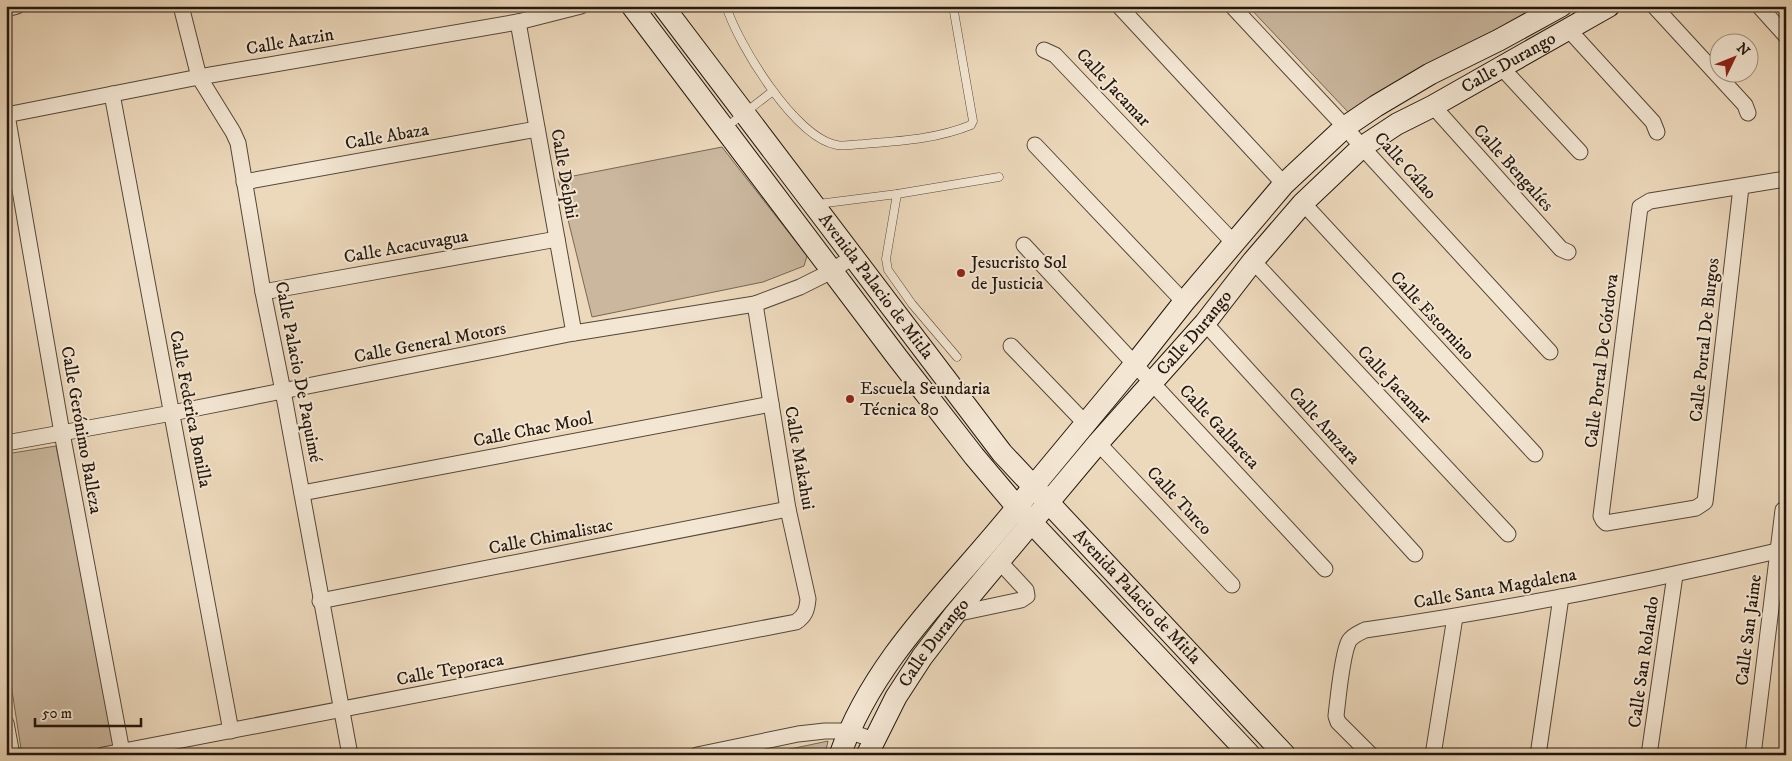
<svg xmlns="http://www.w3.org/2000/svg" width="1792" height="761" viewBox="0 0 1792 761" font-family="'IM FELL DW Pica',serif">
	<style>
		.green { fill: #cab79e; stroke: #766756 }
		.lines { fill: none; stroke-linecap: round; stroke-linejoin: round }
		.lane-casing { stroke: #554739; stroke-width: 9 }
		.street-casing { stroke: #554739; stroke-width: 17 }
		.secondary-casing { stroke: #23170e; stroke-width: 23 }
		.lane { stroke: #f3e6d3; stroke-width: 8 }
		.street { stroke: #f3e6d3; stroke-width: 15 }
		.secondary { stroke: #f3e6d3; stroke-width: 21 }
		.poi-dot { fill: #8f2418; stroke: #f3e6d3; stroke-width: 2 }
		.labels { text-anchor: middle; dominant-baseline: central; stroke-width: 4; stroke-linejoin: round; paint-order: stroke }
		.street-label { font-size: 18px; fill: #23170e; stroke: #f3e6d3 }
		.poi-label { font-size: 18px; fill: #23170e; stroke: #f3e6d3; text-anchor: start }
	</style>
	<rect width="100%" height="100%" fill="#ecd8bb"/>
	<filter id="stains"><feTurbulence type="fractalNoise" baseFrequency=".004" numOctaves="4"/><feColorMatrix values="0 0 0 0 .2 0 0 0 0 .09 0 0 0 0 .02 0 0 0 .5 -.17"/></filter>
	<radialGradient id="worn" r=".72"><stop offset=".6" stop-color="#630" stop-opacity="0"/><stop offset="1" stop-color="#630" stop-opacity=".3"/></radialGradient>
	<g class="green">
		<path d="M 1248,6 L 1528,6 L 1529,7 L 1528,14 L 1348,112 Z"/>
		<path d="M 722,147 L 807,256 L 804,266 L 763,282 L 592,317 L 558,179 Z"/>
		<path d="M 56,446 L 119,749 L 86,755 L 22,755 L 6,652 L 6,454 Z"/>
		<path d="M 828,741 L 825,755 L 762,755 Z"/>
	</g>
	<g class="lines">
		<defs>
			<g id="lane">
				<path d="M 726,6 C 738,44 795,138 837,145 C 844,147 855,144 863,144 C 900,141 937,139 971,125 L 973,121 L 953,6"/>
				<path d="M 725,128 L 773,91"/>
				<path d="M 897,194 L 886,259 L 888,270 L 912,304 L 957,357"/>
				<path d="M 818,204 L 897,194 L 999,177"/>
			</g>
			<g id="street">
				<path d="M 181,6 L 199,77 L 233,132 L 238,143 L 263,292 L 283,391 L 350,755"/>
				<path d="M 1119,6 L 1284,184"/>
				<path d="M 1232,6 L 1345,127 L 1362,147 L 1550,352"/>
				<path d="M 1654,6 L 1745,105 L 1748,113"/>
				<path d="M 1759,6 L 1786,36"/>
				<path d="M 6,9 L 17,6"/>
				<path d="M 518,22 L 574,333"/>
				<path d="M 1569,30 L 1653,122 L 1657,132"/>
				<path d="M 1044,50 L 1055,55 L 1234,243"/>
				<path d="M 1501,67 L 1580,152"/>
				<path d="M 112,94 L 231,731"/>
				<path d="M 1433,106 L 1561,249 L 1568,252"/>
				<path d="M 6,115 L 199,77 L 518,22 L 581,6"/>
				<path d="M 7,115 L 62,433 L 122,752"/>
				<path d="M 1035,145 L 1184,302"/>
				<path d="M 244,182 L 537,129"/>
				<path d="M 1741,187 L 1705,502 L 1696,508 L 1606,523 L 1603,520 L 1601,516 L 1640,207 L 1650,201 L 1786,179"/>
				<path d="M 1303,203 L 1535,454"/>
				<path d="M 1024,245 L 1325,569"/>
				<path d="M 1253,261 L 1508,534"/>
				<path d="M 263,292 L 557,239"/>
				<path d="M 1205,323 L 1415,554"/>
				<path d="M 1011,346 L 1086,424"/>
				<path d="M 6,443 L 172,413 L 574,333 L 755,304 L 800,287 L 832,271 L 852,257"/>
				<path d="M 1098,443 L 1232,585"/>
				<path d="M 302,493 L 771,404"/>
				<path d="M 320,601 L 788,509"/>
				<path d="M 955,614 L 1021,600 L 1027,596 L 1026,590 L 999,561"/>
				<path d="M 6,723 L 12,755"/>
				<path d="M 103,755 L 796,622 C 805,616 807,610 808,599 L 788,509 L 755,304"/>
				<path d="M 697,755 L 798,734 L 825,731 L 848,731 L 874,740"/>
				<path d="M 1371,755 L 1338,722 L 1336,716 C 1338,699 1342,654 1349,641 C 1352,636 1359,633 1365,630 C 1503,610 1641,583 1777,551"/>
				<path d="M 1433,755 L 1455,617"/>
				<path d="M 1538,755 L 1561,597"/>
				<path d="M 1649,755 L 1675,575"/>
				<path d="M 1753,755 L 1783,510"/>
			</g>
			<g id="secondary">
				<path d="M 632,6 L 897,357 L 974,456 L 1017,507 L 1250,755"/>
				<path id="s1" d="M 663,6 L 1002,453 L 1285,755"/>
				<path d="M 840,755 C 877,649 968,574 1033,487 L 1135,364 L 1184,302 L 1284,184 L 1345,127 L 1376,106 L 1430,74 L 1499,40 L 1561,6"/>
				<path id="s2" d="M 867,755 L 896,697 L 922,657 L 955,614 L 1098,443 L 1205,323 L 1253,261 L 1303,203 L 1362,147 L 1397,124 L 1433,106 L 1609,6"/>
			</g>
		</defs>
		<use href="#lane" class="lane-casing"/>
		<use href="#street" class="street-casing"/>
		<use href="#secondary" class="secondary-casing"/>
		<use href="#lane" class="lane"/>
		<use href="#street" class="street"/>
		<use href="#secondary" class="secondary"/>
	</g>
	<g class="poi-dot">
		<circle cx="961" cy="273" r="5"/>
		<circle cx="850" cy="399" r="5"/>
	</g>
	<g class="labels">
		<g class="street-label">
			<text transform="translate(290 42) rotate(-10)">Calle Aatzin</text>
			<text stroke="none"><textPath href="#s2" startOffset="956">Calle Durango</textPath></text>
			<text transform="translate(1113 88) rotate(47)">Calle Jacamar</text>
			<text transform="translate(387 137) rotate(-10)">Calle Abaza</text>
			<text transform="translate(1405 166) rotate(48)">Calle Cálao</text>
			<text transform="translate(1513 168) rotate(48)">Calle Bengalíes</text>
			<text transform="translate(564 174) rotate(80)">Calle Delphi</text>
			<text transform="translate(406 247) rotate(-10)">Calle Acacuvagua</text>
			<text stroke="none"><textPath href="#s1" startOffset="352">Avenida Palacio de Mitla</textPath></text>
			<text transform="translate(1432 316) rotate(47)">Calle Estornino</text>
			<text stroke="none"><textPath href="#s2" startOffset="536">Calle Durango</textPath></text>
			<text transform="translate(1705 340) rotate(-84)">Calle Portal De Burgos</text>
			<text transform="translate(430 343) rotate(-11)">Calle General Motors</text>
			<text transform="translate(1602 361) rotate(-83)">Calle Portal De Córdova</text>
			<text transform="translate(298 372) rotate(79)">Calle Palacio De Paquimé</text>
			<text transform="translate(1394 385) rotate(47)">Calle Jacamar</text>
			<text transform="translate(190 409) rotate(79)">Calle Federica Bonilla</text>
			<text transform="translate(1324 426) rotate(48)">Calle Amzara</text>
			<text transform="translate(1219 427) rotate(47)">Calle Gallareta</text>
			<text transform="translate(81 430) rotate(80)">Calle Gerónimo Balleza</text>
			<text transform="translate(533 430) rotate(-11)">Calle Chac Mool</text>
			<text transform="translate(799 458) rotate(80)">Calle Makahui</text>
			<text transform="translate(1179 501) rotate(47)">Calle Turco</text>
			<text transform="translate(551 537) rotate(-11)">Calle Chimalistac</text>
			<text transform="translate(1495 589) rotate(-10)">Calle Santa Magdalena</text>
			<text stroke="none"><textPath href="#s1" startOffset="758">Avenida Palacio de Mitla</textPath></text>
			<text transform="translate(1749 630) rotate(-83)">Calle San Jaime</text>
			<text stroke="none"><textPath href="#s2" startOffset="131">Calle Durango</textPath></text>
			<text transform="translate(1644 662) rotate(-82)">Calle San Rolando</text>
			<text transform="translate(450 670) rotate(-11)">Calle Teporaca</text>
		</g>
		<g class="poi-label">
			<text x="971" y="263">Jesucristo Sol<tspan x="971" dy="21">de Justicia</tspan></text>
			<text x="860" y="389">Escuela Seundaria<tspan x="860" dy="21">Técnica 80</tspan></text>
		</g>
	</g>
	<rect width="1792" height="761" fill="none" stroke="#ecd8bb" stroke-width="25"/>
	<rect x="8" y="8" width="1777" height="746" fill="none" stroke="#23170e" stroke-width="2.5"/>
	<rect x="12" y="12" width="1767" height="736" fill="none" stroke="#23170e"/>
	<g transform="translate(1734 58) rotate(47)"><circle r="24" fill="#f3e6d3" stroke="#a09384"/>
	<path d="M0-4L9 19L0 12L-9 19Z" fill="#8f2418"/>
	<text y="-8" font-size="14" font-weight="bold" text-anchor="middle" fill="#23170e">N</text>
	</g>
	<path d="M35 718v8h106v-8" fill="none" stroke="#23170e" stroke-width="2.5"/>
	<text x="42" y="718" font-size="15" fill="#23170e" stroke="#f3e6d3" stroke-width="4" paint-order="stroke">50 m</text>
	<rect width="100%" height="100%" filter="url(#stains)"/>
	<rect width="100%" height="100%" fill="url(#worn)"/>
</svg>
